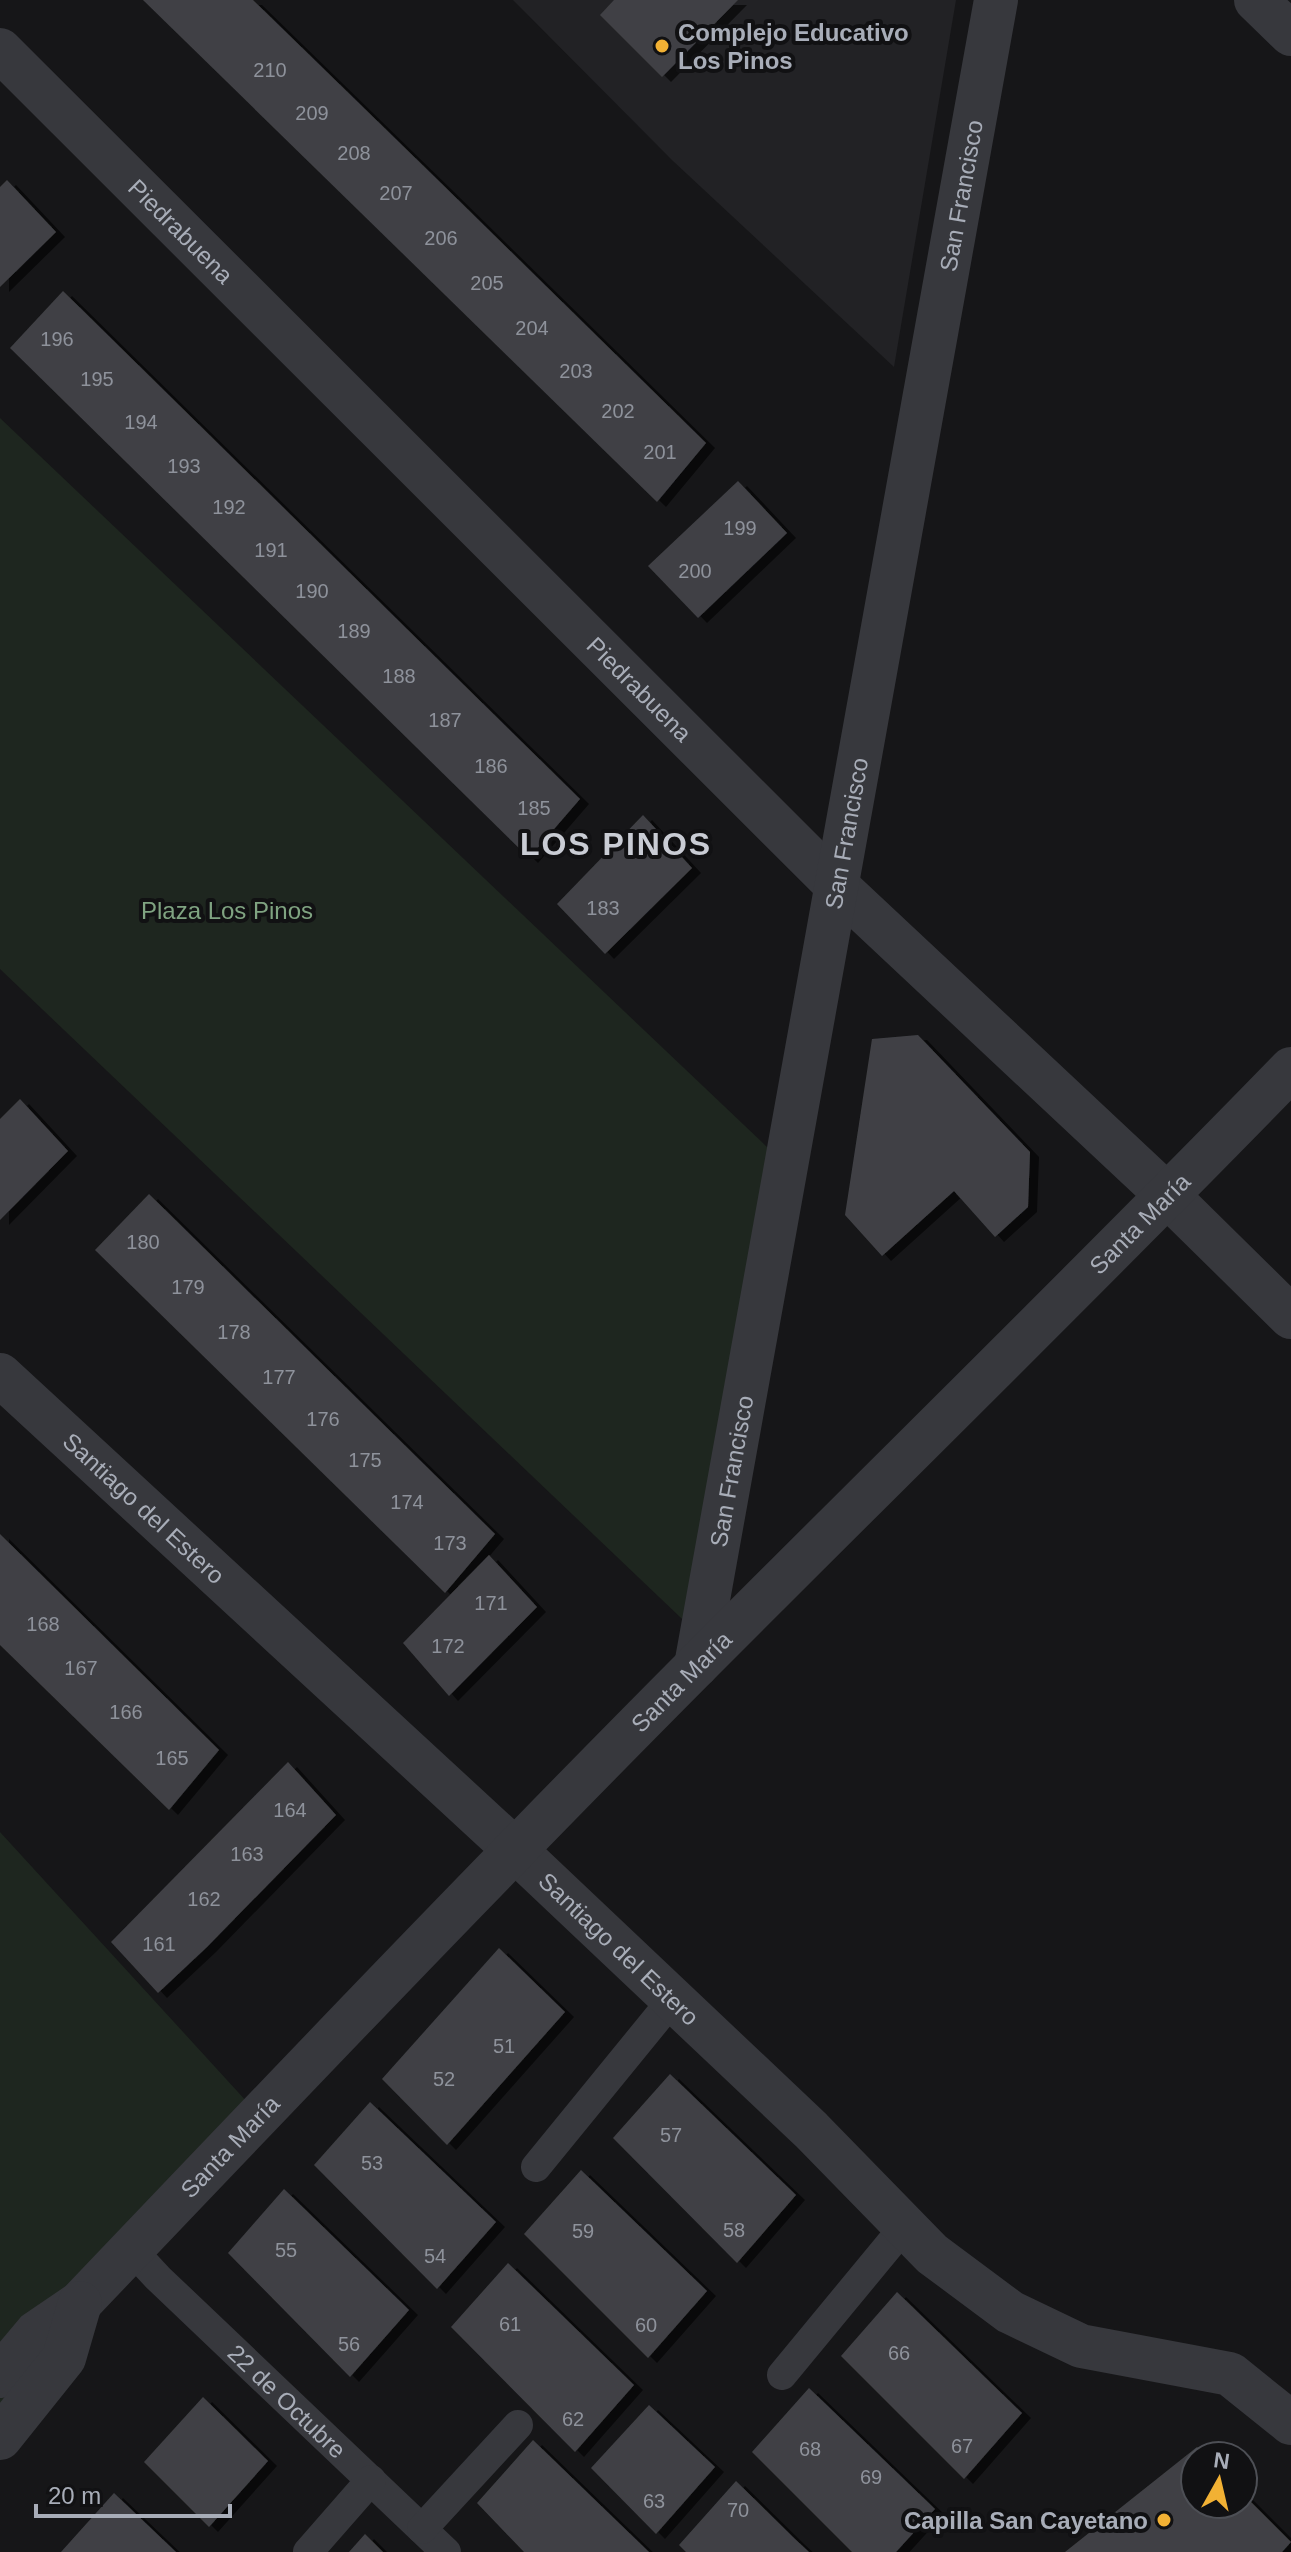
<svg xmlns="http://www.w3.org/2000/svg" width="1291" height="2552" viewBox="0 0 1291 2552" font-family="Arial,sans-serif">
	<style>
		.built { fill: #222225 }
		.green { fill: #1e261f }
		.building { fill: #404145; filter: url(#shadow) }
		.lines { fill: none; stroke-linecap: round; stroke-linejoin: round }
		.service { stroke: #37383d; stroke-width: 30 }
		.minor { stroke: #37383d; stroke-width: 44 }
		.tertiary { stroke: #37383d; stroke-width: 44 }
		.poi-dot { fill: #f2b134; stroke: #111113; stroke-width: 3 }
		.labels { text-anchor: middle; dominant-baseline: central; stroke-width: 8; stroke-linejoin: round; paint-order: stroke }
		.number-label { font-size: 20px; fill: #8e929b }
		.poi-label { font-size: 24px; font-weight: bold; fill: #a8adb8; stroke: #111113; text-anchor: start }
		.street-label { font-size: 24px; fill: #a8adb8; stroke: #111113 }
		.park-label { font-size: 24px; fill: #7fa381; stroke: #111113 }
		.district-label { font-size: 32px; font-weight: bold; letter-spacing: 2px; fill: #c9ccd4; stroke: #111113 }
	</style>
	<defs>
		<filter id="shadow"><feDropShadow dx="9" dy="5" stdDeviation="0" flood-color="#0009"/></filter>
	</defs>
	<rect width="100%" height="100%" fill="#161618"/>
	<path class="built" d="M 513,0 L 956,0 L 894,367 L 673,161 Z"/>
	<g class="green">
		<path d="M 0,418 L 786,1165 L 701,1637 L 0,969 Z"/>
		<path d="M 0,1832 L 260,2116 L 80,2303 L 0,2438 Z"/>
	</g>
	<g class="building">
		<path d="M 143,0 L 253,0 L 443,185 L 706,443 L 657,502 Z"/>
		<path d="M 614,0 L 738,0 L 662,77 L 600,15 Z"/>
		<path d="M 7,180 L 56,232 L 0,287 L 0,187 Z"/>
		<path d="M 63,291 L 580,799 L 529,858 L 10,348 Z"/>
		<path d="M 738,481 L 787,533 L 698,618 L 648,566 Z"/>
		<path d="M 643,815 L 692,868 L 605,954 L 557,904 Z"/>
		<path d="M 918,1035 L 1030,1152 L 1028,1207 L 995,1237 L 954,1191 L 882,1256 L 845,1215 L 872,1039 Z"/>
		<path d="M 20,1099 L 68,1151 L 0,1220 L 0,1119 Z"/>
		<path d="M 149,1194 L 495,1534 L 445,1593 L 95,1250 Z"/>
		<path d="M 0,1534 L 219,1750 L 169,1810 L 0,1645 Z"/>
		<path d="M 489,1555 L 537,1607 L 449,1696 L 403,1643 Z"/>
		<path d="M 288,1762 L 336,1815 L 207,1947 L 158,1993 L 111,1942 Z"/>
		<path d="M 499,1948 L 565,2012 L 447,2145 L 382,2079 Z"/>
		<path d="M 670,2074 L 796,2195 L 737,2263 L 613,2138 Z"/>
		<path d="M 370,2102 L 496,2222 L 437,2289 L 314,2165 Z"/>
		<path d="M 581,2170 L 707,2291 L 648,2358 L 524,2234 Z"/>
		<path d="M 284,2189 L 409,2310 L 350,2377 L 228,2253 Z"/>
		<path d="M 508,2263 L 634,2385 L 575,2452 L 451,2327 Z"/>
		<path d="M 897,2292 L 1022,2413 L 964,2479 L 841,2356 Z"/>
		<path d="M 809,2388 L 935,2509 L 896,2552 L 852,2552 L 752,2452 Z"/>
		<path d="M 203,2397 L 268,2461 L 209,2527 L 144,2462 Z"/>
		<path d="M 649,2405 L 715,2467 L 656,2534 L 591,2468 Z"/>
		<path d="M 533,2440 L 593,2498 L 649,2552 L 524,2552 L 477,2503 Z"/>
		<path d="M 1197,2447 L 1206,2456 L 1195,2456 L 1195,2504 L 1243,2504 L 1243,2494 L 1291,2542 L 1282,2552 L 1065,2552 Z"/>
		<path d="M 736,2481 L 795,2539 L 809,2552 L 686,2552 L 679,2545 Z"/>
		<path d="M 114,2493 L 176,2552 L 61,2552 Z"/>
		<path d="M 365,2534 L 383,2552 L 349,2552 Z"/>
	</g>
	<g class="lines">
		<g class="service">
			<path d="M 536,2167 L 673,1999"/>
			<path id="s1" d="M 131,2249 L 158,2278 L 446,2552"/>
			<path d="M 782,2375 L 905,2226"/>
			<path d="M 422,2529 L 518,2425"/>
			<path d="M 308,2552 L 371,2480"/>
		</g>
		<g class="minor">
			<path d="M 1256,0 L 1291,34"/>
			<path id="s2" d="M 0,50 L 836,885 L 1168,1196 L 1291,1317"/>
			<path id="s3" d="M 0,1375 L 515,1850 L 811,2130 L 932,2254 L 1010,2312 L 1081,2346 L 1230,2374 L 1291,2423"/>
			<path id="s4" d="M 696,1666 L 996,0"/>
		</g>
		<g class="tertiary">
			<path id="s5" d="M 0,2376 L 36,2333 L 80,2303 C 284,2089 488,1875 696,1666 C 894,1467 1095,1271 1291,1069"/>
			<path d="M 0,2438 L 64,2358 L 80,2303"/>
		</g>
	</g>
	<g class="poi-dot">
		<circle cx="662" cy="46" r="8"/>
		<circle cx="1164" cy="2520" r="8"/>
	</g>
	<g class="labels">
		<g class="number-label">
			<text x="270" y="70">210</text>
			<text x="312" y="113">209</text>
			<text x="354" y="153">208</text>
			<text x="396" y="193">207</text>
			<text x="441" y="238">206</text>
			<text x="487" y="283">205</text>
			<text x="532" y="328">204</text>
			<text x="57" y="339">196</text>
			<text x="576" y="371">203</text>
			<text x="97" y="379">195</text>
			<text x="618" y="411">202</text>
			<text x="141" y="422">194</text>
			<text x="660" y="452">201</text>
			<text x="184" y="466">193</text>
			<text x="229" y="507">192</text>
			<text x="740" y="528">199</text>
			<text x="271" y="550">191</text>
			<text x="695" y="571">200</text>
			<text x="312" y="591">190</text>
			<text x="354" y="631">189</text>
			<text x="399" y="676">188</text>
			<text x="445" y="720">187</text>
			<text x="491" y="766">186</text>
			<text x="534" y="808">185</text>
			<text x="603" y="908">183</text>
			<text x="143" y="1242">180</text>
			<text x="188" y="1287">179</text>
			<text x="234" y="1332">178</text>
			<text x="279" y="1377">177</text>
			<text x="323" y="1419">176</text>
			<text x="365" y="1460">175</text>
			<text x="407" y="1502">174</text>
			<text x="450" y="1543">173</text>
			<text x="491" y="1603">171</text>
			<text x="43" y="1624">168</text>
			<text x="448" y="1646">172</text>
			<text x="81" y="1668">167</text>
			<text x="126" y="1712">166</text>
			<text x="172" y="1758">165</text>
			<text x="290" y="1810">164</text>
			<text x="247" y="1854">163</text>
			<text x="204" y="1899">162</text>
			<text x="159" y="1944">161</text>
			<text x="504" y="2046">51</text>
			<text x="444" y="2079">52</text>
			<text x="671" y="2135">57</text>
			<text x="372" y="2163">53</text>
			<text x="734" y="2230">58</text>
			<text x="583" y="2231">59</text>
			<text x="286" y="2250">55</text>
			<text x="435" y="2256">54</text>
			<text x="510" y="2324">61</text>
			<text x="646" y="2325">60</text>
			<text x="349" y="2344">56</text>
			<text x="899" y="2353">66</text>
			<text x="573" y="2419">62</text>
			<text x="962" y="2446">67</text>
			<text x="810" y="2449">68</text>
			<text x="871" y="2477">69</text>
			<text x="654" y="2501">63</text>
			<text x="738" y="2510">70</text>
		</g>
		<g class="poi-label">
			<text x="678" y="32">Complejo Educativo<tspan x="678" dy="28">Los Pinos</tspan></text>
			<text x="1148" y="2520" text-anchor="end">Capilla San Cayetano</text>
		</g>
		<g class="street-label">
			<text stroke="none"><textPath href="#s4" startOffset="1494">San Francisco</textPath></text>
			<text stroke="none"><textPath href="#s2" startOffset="256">Piedrabuena</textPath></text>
			<text stroke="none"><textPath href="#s2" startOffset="904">Piedrabuena</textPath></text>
			<text stroke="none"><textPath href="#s4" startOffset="846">San Francisco</textPath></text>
			<text stroke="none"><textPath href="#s5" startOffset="1622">Santa María</textPath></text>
			<text stroke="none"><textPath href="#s4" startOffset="198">San Francisco</textPath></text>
			<text stroke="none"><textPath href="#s3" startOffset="196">Santiago del Estero</textPath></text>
			<text stroke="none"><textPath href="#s5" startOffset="974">Santa María</textPath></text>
			<text stroke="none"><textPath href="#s3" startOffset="844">Santiago del Estero</textPath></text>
			<text stroke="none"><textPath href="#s5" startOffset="326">Santa María</textPath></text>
			<text stroke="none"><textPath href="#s1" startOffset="218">22 de Octubre</textPath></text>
		</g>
		<g class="park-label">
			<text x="227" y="910">Plaza Los Pinos</text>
		</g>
		<g class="district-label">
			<text x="616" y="844">LOS PINOS</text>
		</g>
	</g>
	<g transform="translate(1219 2480) rotate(8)"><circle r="38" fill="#111113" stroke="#4d4f55" stroke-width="2"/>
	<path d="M0-6L14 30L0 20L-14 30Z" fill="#f2b134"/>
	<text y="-12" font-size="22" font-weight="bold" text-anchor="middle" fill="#a8adb8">N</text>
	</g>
	<path d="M36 2504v12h194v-12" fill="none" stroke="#a8adb8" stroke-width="4"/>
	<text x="48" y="2504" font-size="24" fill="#a8adb8" stroke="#111113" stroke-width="6" paint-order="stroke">20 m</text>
</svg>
